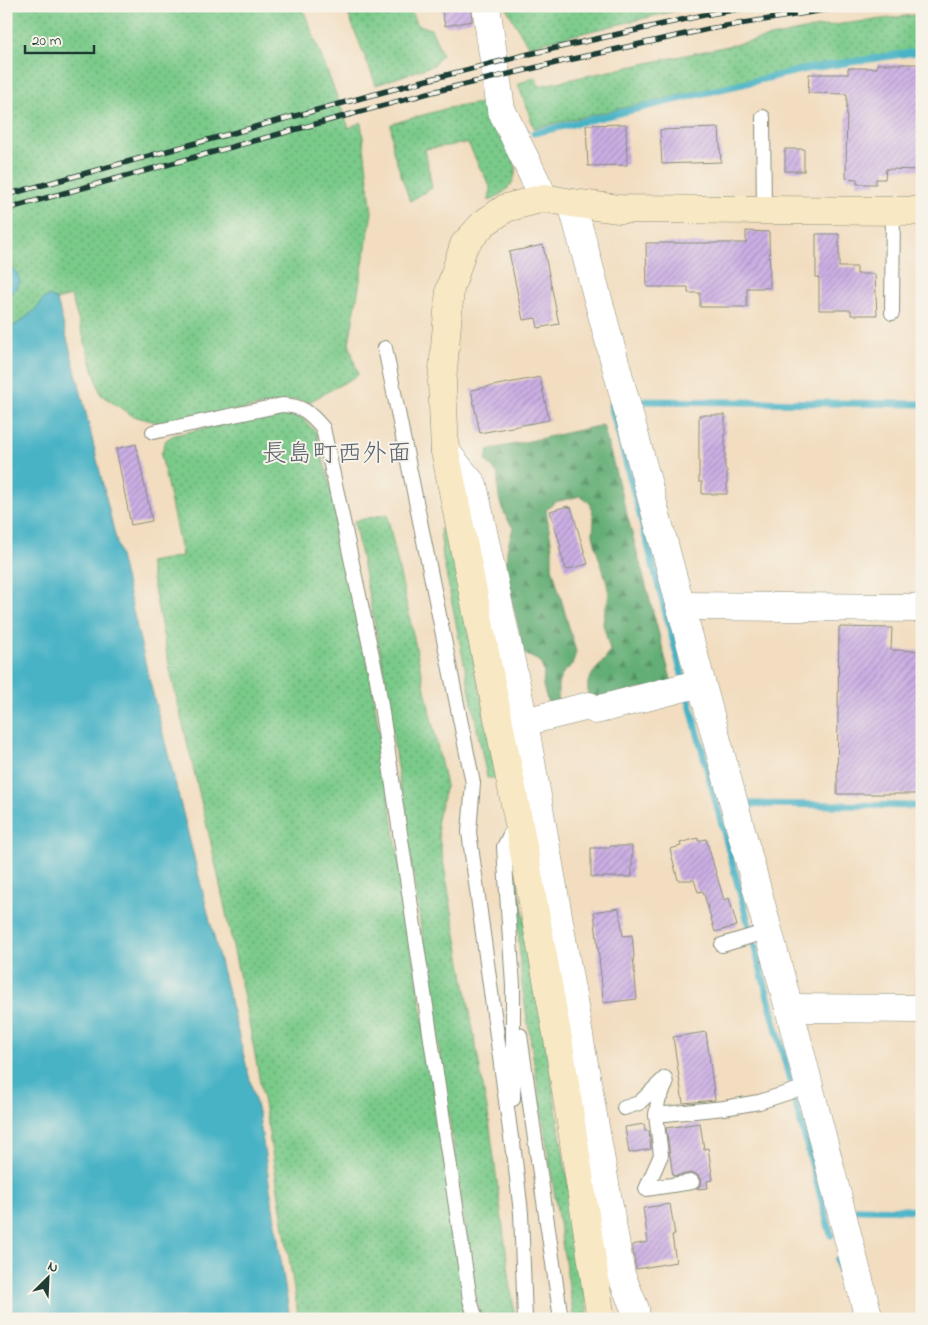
<svg xmlns="http://www.w3.org/2000/svg" width="928" height="1325" viewBox="0 0 928 1325" font-family="'Indie Flower','Klee One',sans-serif">
	<style>
		.grass { fill: url(#grass-dots); stroke: #4c845f }
		.forest { fill: url(#forest-firs); stroke: #417655 }
		.water { fill: #48b3c6; stroke: #34787d }
		.lines { fill: none; stroke-linecap: round; stroke-linejoin: round }
		.stream { stroke: #48b3c6; stroke-width: 7 }
		.building { fill: url(#building-hatch) }
		.lane-casing { stroke: #888d7a; stroke-width: 16 }
		.street-casing { stroke: #888d7a; stroke-width: 29 }
		.secondary-casing { stroke: #888d7a; stroke-width: 29 }
		.lane { stroke: #fff; stroke-width: 14 }
		.street { stroke: #fff; stroke-width: 28 }
		.secondary { stroke: #f8e8c3; stroke-width: 28 }
		.rail-casing { stroke: #1f3d34; stroke-width: 5.5 }
		.rail { stroke: #f7f3e8; stroke-width: 4; stroke-dasharray: 11; stroke-linecap: butt }
		.labels { text-anchor: middle; dominant-baseline: central; stroke-width: 4; stroke-linejoin: round; paint-order: stroke }
		.quarter-label { font-size: 25px; fill: #5c6572; stroke: #f7f3e8 }
	</style>
	<defs>
		<pattern id="grass-dots" width="8" height="8" patternUnits="userSpaceOnUse" patternTransform="scale(1.25)"><rect width="8" height="8" fill="#7aca8a"/><path d="M2 2h.1M6 6h.1" fill="none" stroke="#63a572" stroke-width="1.8" stroke-linecap="round"/></pattern>
		<pattern id="forest-firs" width="22" height="20" patternUnits="userSpaceOnUse" patternTransform="scale(1.25)"><rect width="22" height="20" fill="#63ae76"/><path d="M5 1l3.5 6h-7zM16 11l3.5 6h-7z" fill="#518f62"/></pattern>
		<pattern id="building-hatch" width="6" height="6" patternUnits="userSpaceOnUse" patternTransform="scale(1.25)"><rect width="6" height="6" fill="#ccafe5"/><path d="M-1 1l2-2M0 6l6-6M5 7l2-2" fill="none" stroke="#a590ba"/></pattern>
	</defs>
	<rect width="100%" height="100%" fill="#f7f3e8"/>
	<filter id="ink" filterUnits="userSpaceOnUse"><feTurbulence type="fractalNoise" baseFrequency=".02" numOctaves="2"/><feDisplacementMap in="SourceGraphic" scale="10" xChannelSelector="R" yChannelSelector="G"/><feConvolveMatrix kernelMatrix="1 2 1 2 8 2 1 2 1" color-interpolation-filters="sRGB"/></filter>
	<filter id="wash" filterUnits="userSpaceOnUse"><feTurbulence type="fractalNoise" baseFrequency=".0096" numOctaves="4" result="noise"/><feDisplacementMap in="SourceGraphic" scale="20" xChannelSelector="R" yChannelSelector="G"/><feGaussianBlur stdDeviation="1.12" result="paint"/><feColorMatrix in="noise" values="0 0 0 0 0 0 0 0 0 0 0 0 0 0 0 0 0 1.4 0 .05"/><feComposite in="paint" operator="in"/></filter>
	<g filter="url(#wash)">
		<rect width="100%" height="100%" fill="#f2ddc0"/>
		<g class="grass">
			<path d="M 6,6 L 302,6 L 349,128 L 361,122 L 372,213 L 349,343 L 358,375 L 309,402 L 293,400 L 164,424 L 133,416 L 101,395 L 71,296 L 57,300 L 49,296 L 44,298 C 36,312 21,321 7,330 L 6,329 L 6,298 L 17,288 L 11,267 L 6,271 Z"/>
			<path d="M 345,6 L 410,6 L 416,24 L 431,29 L 442,54 L 434,65 L 376,85 Z"/>
			<path d="M 522,6 L 696,6 L 528,46 L 507,9 Z"/>
			<path d="M 922,14 L 922,49 L 806,67 L 534,128 L 518,84 L 535,77 L 539,86 L 818,27 Z"/>
			<path d="M 487,102 L 516,166 C 515,187 506,191 489,201 L 490,186 L 479,166 L 468,143 L 425,149 L 432,188 L 410,201 L 393,151 L 391,124 L 448,108 Z"/>
			<path d="M 287,410 L 303,419 L 316,432 L 340,523 L 371,679 L 469,1319 L 308,1319 L 307,1314 L 298,1314 L 265,1109 L 247,1012 L 211,843 L 169,666 L 149,562 L 182,556 L 161,455 L 166,440 L 174,435 Z"/>
			<path d="M 387,514 L 446,786 L 437,819 L 439,838 L 489,1120 L 515,1319 L 482,1319 L 476,1299 L 395,753 L 386,682 L 354,521 Z"/>
			<path d="M 448,527 L 497,778 L 487,778 L 443,558 L 440,529 Z"/>
			<path d="M 515,869 L 536,979 L 589,1319 L 574,1319 L 521,979 Z"/>
		</g>
		<path class="forest" d="M 603,425 L 672,683 L 588,699 L 588,682 L 593,673 L 606,658 L 610,650 L 603,624 L 605,610 L 609,595 L 606,579 L 598,555 L 593,534 L 594,518 L 590,503 L 580,496 L 555,502 L 546,510 L 552,548 L 552,567 L 576,652 L 572,665 L 562,674 L 558,684 L 558,700 L 548,703 L 543,686 L 544,674 L 541,662 L 523,653 C 520,620 504,588 507,554 C 507,546 511,536 513,528 C 500,508 497,498 498,474 L 486,461 L 488,450 Z"/>
		<g class="water">
			<path d="M 11,267 L 17,272 L 20,282 L 17,288 L 6,298 L 6,271 Z"/>
			<path d="M 49,296 L 57,300 L 80,388 L 148,674 L 259,1116 L 290,1319 L 6,1319 L 6,329 L 8,330 C 21,321 36,312 44,298 Z"/>
		</g>
		<g class="lines">
			<g class="stream">
				<path d="M 534,133 L 806,69 L 922,51"/>
				<path d="M 645,401 L 922,404"/>
				<path d="M 611,405 L 683,678"/>
				<path d="M 688,697 L 749,926"/>
				<path d="M 749,804 L 922,806"/>
				<path d="M 754,944 L 790,1080"/>
				<path d="M 796,1104 L 831,1235"/>
				<path d="M 858,1209 L 922,1210"/>
				<path d="M 837,1260 L 853,1319"/>
			</g>
		</g>
		<g id="blocks">
			<g class="building">
				<path d="M 441,6 L 471,6 L 472,21 L 445,26 Z"/>
				<path d="M 877,64 L 922,64 L 922,170 L 886,169 L 885,179 L 876,179 L 876,184 L 857,184 L 857,179 L 846,178 L 847,94 L 808,93 L 809,74 L 848,74 L 848,68 L 877,68 Z"/>
				<path d="M 626,124 L 627,165 L 588,166 L 586,125 Z"/>
				<path d="M 719,128 L 721,162 L 662,164 L 660,130 Z"/>
				<rect x="785" y="149" width="19" height="22"/>
				<path d="M 746,231 L 769,232 L 770,288 L 747,288 L 747,307 L 700,307 L 700,293 L 688,293 L 688,287 L 647,287 L 646,243 L 746,243 Z"/>
				<path d="M 816,234 L 839,234 L 839,267 L 857,267 L 857,274 L 875,274 L 877,315 L 851,315 L 851,310 L 819,310 L 819,278 L 816,277 Z"/>
				<path d="M 543,245 L 559,324 L 538,328 L 536,318 L 523,320 L 509,252 Z"/>
				<path d="M 540,377 L 549,420 L 480,433 L 471,390 Z"/>
				<path d="M 699,415 L 725,415 L 725,470 L 727,470 L 727,494 L 702,494 L 702,482 L 699,482 Z"/>
				<path d="M 136,444 L 152,521 L 131,525 L 116,449 Z"/>
				<path d="M 568,506 L 568,508 L 571,507 L 588,564 L 566,570 L 559,547 L 561,547 L 550,511 Z"/>
				<path d="M 839,627 L 892,628 L 891,650 L 922,651 L 922,794 L 837,794 Z"/>
				<path d="M 698,838 L 698,841 L 706,839 L 724,900 L 729,898 L 737,926 L 715,932 L 703,891 L 698,892 L 694,880 L 678,880 L 670,849 L 681,846 L 680,843 Z"/>
				<path d="M 610,846 L 632,846 L 632,877 L 591,877 L 591,848 L 610,848 Z"/>
				<path d="M 619,908 L 623,936 L 632,935 L 634,957 L 633,958 L 637,999 L 603,1003 L 602,985 L 594,912 Z"/>
				<path d="M 706,1032 L 715,1100 L 683,1103 L 673,1037 Z"/>
				<path d="M 700,1123 L 704,1149 L 708,1148 L 713,1180 L 707,1181 L 708,1188 L 697,1189 L 700,1186 L 701,1181 L 699,1177 L 696,1174 L 691,1173 L 673,1176 L 666,1128 Z"/>
				<path d="M 644,1124 L 645,1131 L 649,1131 L 651,1149 L 629,1153 L 625,1127 Z"/>
				<path d="M 670,1204 L 675,1235 L 672,1235 L 676,1262 L 636,1269 L 632,1245 L 648,1242 L 643,1208 Z"/>
			</g>
		</g>
	</g>
	<g filter="url(#ink)">
		<use href="#blocks" fill-opacity="0" stroke="#888d7a" stroke-width="1"/>
		<g class="lines">
			<defs>
				<g id="lane">
					<path d="M 763,117 L 764,210"/>
					<path d="M 892,313 L 893,210"/>
					<path d="M 385,348 L 473,783 L 469,832 L 513,1152"/>
					<path d="M 153,432 L 282,405 C 303,406 309,412 323,428 L 377,679 L 470,1300 L 476,1319"/>
					<path d="M 722,945 L 768,931"/>
					<path d="M 520,1035 L 561,1319"/>
					<path d="M 513,1099 L 513,986 L 504,847 L 515,824"/>
					<path d="M 624,1108 L 639,1103 L 665,1078 L 666,1084 L 658,1101 L 656,1115"/>
					<path d="M 513,1143 L 521,1213 L 525,1319"/>
					<path d="M 692,1182 L 646,1189 L 661,1155 L 656,1115 L 724,1108 L 759,1102 L 809,1086"/>
				</g>
				<g id="street">
					<path d="M 486,6 L 501,109 L 544,198"/>
					<path d="M 572,203 L 789,1008 L 869,1319"/>
					<path d="M 445,451 L 473,485 L 524,722 L 621,1275 L 635,1309 L 636,1319"/>
					<path d="M 680,606 L 922,608"/>
					<path d="M 524,722 L 589,706 L 596,710 L 701,683"/>
					<path d="M 789,1008 L 922,1009"/>
				</g>
				<path id="secondary" d="M 601,1319 L 559,1045 L 518,819 L 445,451 L 442,382 L 450,289 L 464,245 L 484,223 L 506,208 L 544,198 L 572,203 L 619,209 L 922,211"/>
			</defs>
			<use href="#lane" class="lane-casing"/>
			<use href="#street" class="street-casing"/>
			<use href="#secondary" class="secondary-casing"/>
			<use href="#lane" class="lane"/>
			<use href="#street" class="street"/>
			<use href="#secondary" class="secondary"/>
			<defs>
				<g id="rail">
					<path d="M 6,195 L 427,80 L 529,54 L 704,15 L 757,6"/>
					<path d="M 6,209 L 432,92 L 564,61 L 708,29 L 849,6"/>
				</g>
			</defs>
			<use href="#rail" class="rail-casing"/>
			<use href="#rail" class="rail"/>
		</g>
	</g>
	<g class="labels">
		<g class="quarter-label">
			<text x="337" y="455">長島町西外面</text>
		</g>
	</g>
	<rect width="928" height="1325" fill="none" stroke="#f7f3e8" stroke-width="25"/>
	<g transform="translate(48 1278) rotate(24)" stroke="#f7f3e8" stroke-width="4" paint-order="stroke">
	<path d="M0-4L9 19L0 12L-9 19Z" fill="#1f3d34"/>
	<text y="-8" font-size="14" font-weight="bold" text-anchor="middle" fill="#1f3d34">N</text>
	</g>
	<path d="M25 45v8h69v-8" fill="none" stroke="#1f3d34" stroke-width="2.5"/>
	<text x="32" y="45" font-size="15" fill="#1f3d34" stroke="#f7f3e8" stroke-width="4" paint-order="stroke">20 m</text>
</svg>
